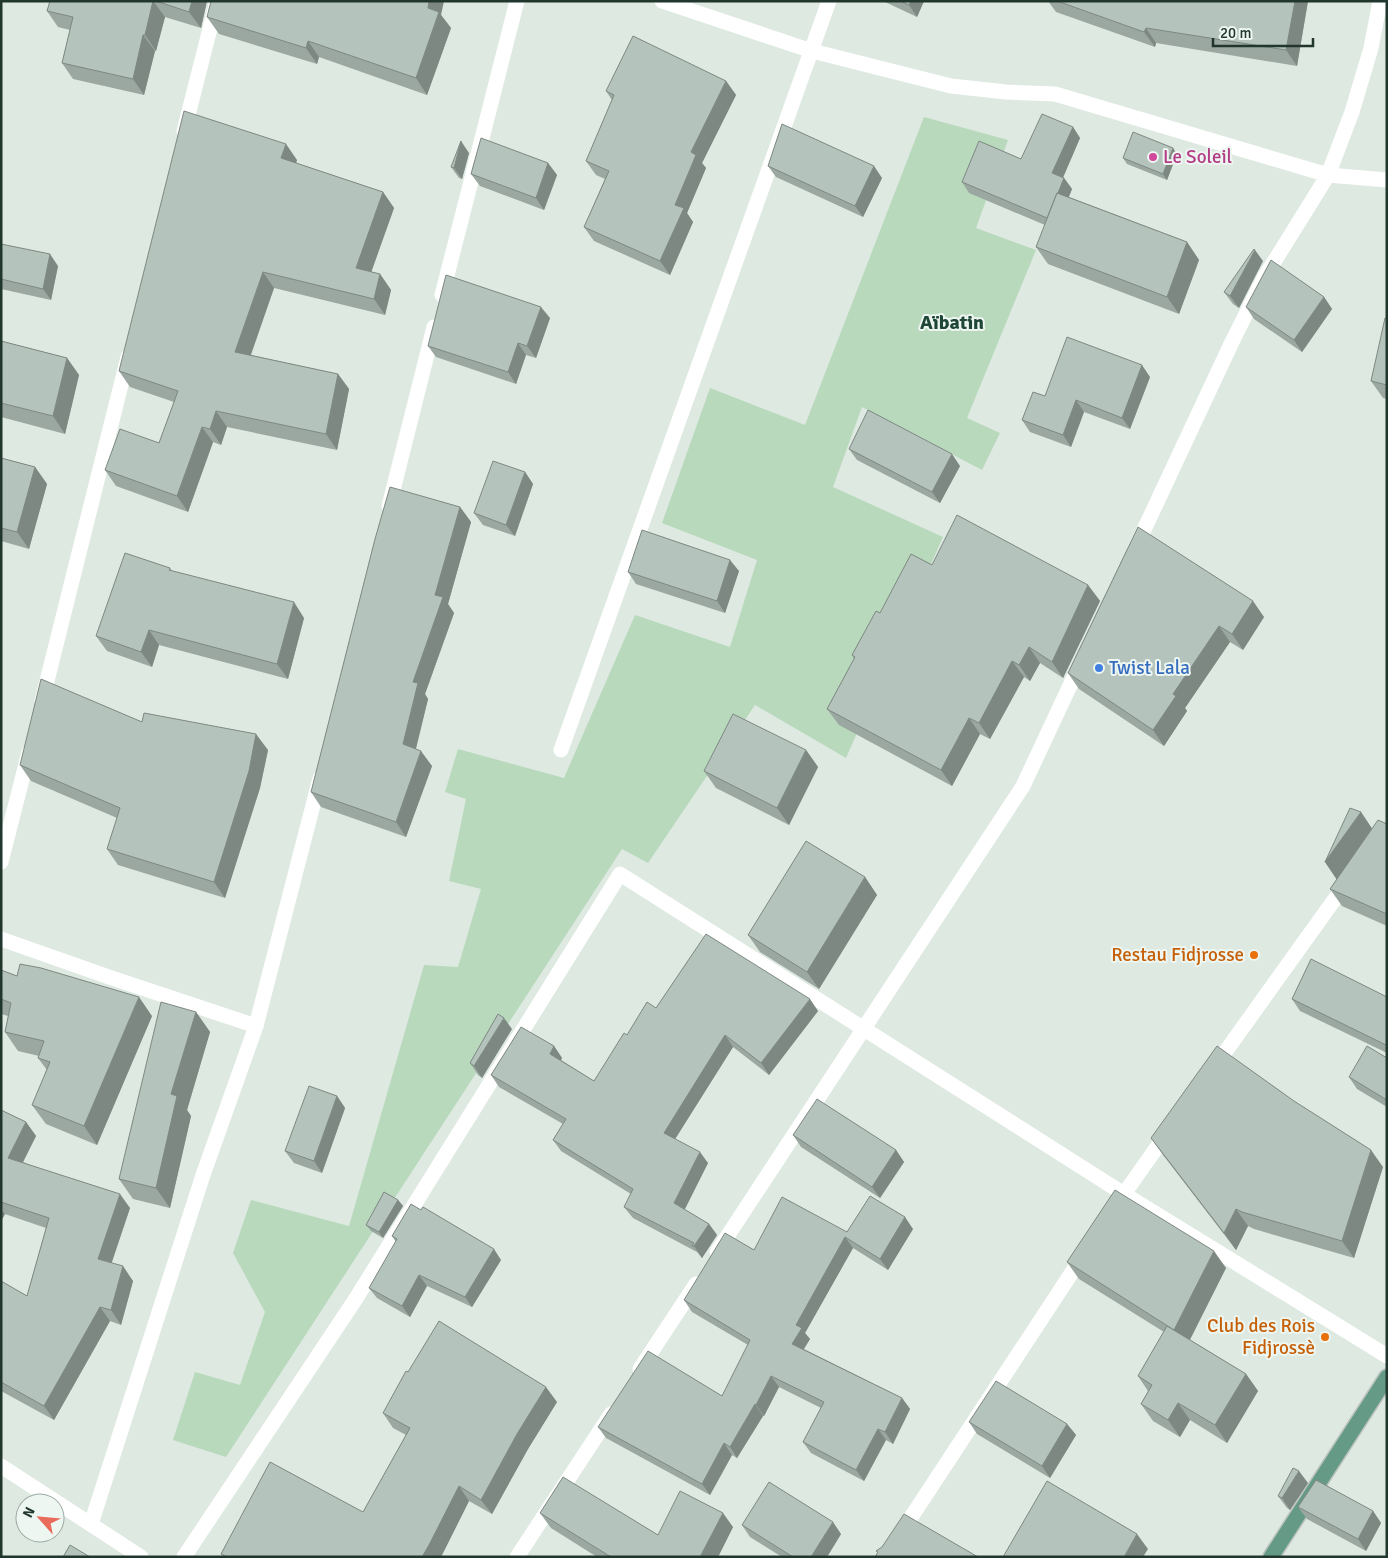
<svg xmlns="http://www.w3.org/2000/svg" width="1388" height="1558" viewBox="0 0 1388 1558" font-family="Signika,sans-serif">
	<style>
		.green { fill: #b8d9bc }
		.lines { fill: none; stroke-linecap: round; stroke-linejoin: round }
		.major-casing { stroke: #bcc3c0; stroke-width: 18 }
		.minor { stroke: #fff; stroke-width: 15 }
		.major { stroke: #659b86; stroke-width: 15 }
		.wall { fill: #9ba8a1 }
		.shaded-wall { fill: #7e8883 }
		.building { fill: #b4c3bb; stroke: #7e8883 }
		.hotel-dot { fill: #d1479c; stroke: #eef6f1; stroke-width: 2 }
		.shop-dot { fill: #3f7fe0; stroke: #eef6f1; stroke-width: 2 }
		.food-dot { fill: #e8710a; stroke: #eef6f1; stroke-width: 2 }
		.labels { text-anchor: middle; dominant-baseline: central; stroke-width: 4; stroke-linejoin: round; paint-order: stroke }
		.hotel-label { font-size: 19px; fill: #b23c85; stroke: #eef6f1; text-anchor: start }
		.shop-label { font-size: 19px; fill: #366cbe; stroke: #eef6f1; text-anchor: start }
		.food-label { font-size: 19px; fill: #c56008; stroke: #eef6f1; text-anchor: end }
		.neighbourhood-label { font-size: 20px; font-weight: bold; fill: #1e4738; stroke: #eef6f1 }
	</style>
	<rect width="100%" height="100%" fill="#dee9e2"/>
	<path class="green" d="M 924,117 L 1008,140 L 976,228 L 1036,250 L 967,418 L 1000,433 L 982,470 L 862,407 L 833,487 L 943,537 L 846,758 L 755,705 L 648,863 L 622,849 L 226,1457 L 173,1440 L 195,1372 L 240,1385 L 265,1312 L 233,1253 L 251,1200 L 349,1226 L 424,965 L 458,967 L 481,889 L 449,881 L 466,799 L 445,792 L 458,749 L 564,778 L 635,615 L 730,647 L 757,560 L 662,523 L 710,388 L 805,425 Z"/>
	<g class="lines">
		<defs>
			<path id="major" d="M 1271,1557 L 1387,1377"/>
		</defs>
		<use href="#major" class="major-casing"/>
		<g class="minor">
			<path d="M 662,1 L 812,51 L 951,86 L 1006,92 L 1055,94 L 1328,175 L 1387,180"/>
			<path d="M 184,131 L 217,1"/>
			<path d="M 442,295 L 517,1"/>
			<path d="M 389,506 L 434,327"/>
			<path d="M 1135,549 L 1231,344 L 1264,278 L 1328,175 L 1352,112 L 1371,48 L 1380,1"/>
			<path d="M 42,701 L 128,357"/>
			<path d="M 561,750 L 829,1"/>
			<path d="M 1,862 L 29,752"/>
			<path d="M 1,939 L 109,977 L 256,1026"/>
			<path d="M 1213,1069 L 1347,882"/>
			<path d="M 1119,1201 L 1169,1130"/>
			<path d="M 717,1252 L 1023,786 L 1081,662"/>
			<path d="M 640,1369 L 696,1284"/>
			<path d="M 1,1466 L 141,1557"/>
			<path d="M 91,1524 L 203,1175 L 256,1026 L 320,778"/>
			<path d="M 184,1557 L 355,1300 L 620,874 L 1124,1194 L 1387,1356"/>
			<path d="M 517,1557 L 611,1414"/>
			<path d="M 885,1557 L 1084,1254"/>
		</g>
		<use href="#major" class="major"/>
	</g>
	<g class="wall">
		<path d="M 50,1 L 207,1 L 201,28 L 165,17 L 156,51 L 155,51 L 144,95 L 73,79 L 62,63 L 70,30 L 58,27 L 47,11 Z"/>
		<path d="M 883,1 L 924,1 L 917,17 Z"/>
		<path d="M 1048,1 L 1308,1 L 1297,66 L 1156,43 L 1155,47 L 1056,12 Z"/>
		<path d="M 441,15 L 451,28 L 427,95 L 319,57 L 317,64 L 219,34 L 207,17 Z"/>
		<path d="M 726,81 L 736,95 L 702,163 L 706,168 L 687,213 L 693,222 L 670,275 L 594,241 L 584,227 L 605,179 L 596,175 L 586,161 L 612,100 L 606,91 Z"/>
		<path d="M 1073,127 L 1080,138 L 1063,178 L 1064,178 L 1072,189 L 1069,197 L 1187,242 L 1199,260 L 1179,314 L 1048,264 L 1036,247 L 1045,225 L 969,193 L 962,182 L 1021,159 Z"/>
		<path d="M 469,153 L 462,179 L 459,178 L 451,167 Z"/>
		<path d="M 1177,154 L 1167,180 L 1127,164 L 1123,158 Z"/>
		<path d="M 297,160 L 296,163 L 383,192 L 394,208 L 371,272 L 380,274 L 391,290 L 385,315 L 274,288 L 251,355 L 338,374 L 349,389 L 337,450 L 227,427 L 221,445 L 213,442 L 188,512 L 116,486 L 105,470 L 159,443 L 174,402 L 130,387 L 119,371 Z"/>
		<path d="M 548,163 L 557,175 L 544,210 L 480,186 L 471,174 Z"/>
		<path d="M 768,166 L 882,178 L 863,217 L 776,177 Z"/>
		<path d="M 1,244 L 58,266 L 51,300 L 1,289 Z"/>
		<path d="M 1263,261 L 1239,308 L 1233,304 L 1224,292 Z"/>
		<path d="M 1324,297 L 1332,309 L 1302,352 L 1254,319 L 1246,307 Z"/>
		<path d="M 550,318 L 536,358 L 526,355 L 516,384 L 436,357 L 428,346 Z"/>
		<path d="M 1387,318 L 1387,399 L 1383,398 L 1371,381 Z"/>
		<path d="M 1,341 L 67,358 L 79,375 L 65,434 L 1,417 Z"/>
		<path d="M 1150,377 L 1130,429 L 1084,412 L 1071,447 L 1030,432 L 1022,420 L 1045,396 Z"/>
		<path d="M 849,449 L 960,466 L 940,503 L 857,460 Z"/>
		<path d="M 1,458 L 35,467 L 47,484 L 29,549 L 1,541 Z"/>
		<path d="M 525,472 L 533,484 L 515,536 L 483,525 L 474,513 Z"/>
		<path d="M 460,507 L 471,522 L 448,604 L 454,613 L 425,694 L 428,699 L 416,749 L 432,766 L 406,837 L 321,807 L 311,792 Z"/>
		<path d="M 1138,527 L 1264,617 L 1243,650 L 1230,642 L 1185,708 L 1187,711 L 1164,746 L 1079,689 L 1068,673 Z"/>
		<path d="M 932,565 L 1088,585 L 1100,601 L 1063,678 L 1040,663 L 1030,681 L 1024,677 L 990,739 L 980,734 L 952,786 L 839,725 L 827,709 L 854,659 L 852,655 L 880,613 Z"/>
		<path d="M 170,568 L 172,571 L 304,618 L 288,679 L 159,645 L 152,667 L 107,651 L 96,636 Z"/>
		<path d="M 739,571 L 725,613 L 636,584 L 628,572 Z"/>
		<path d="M 142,722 L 268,750 L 260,788 L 225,898 L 118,865 L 107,849 L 117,818 L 31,781 L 20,765 Z"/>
		<path d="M 806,750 L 818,767 L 789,825 L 716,788 L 704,771 Z"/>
		<path d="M 1361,812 L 1372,829 L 1387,824 L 1387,926 L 1342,906 L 1330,889 L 1337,879 L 1325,862 Z"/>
		<path d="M 865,877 L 877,895 L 819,989 L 760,952 L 748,935 Z"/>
		<path d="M 1,970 L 17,976 L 152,1016 L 97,1145 L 46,1124 L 32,1105 L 47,1070 L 38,1058 L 39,1056 L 18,1051 L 5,1032 L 8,1016 L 1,1014 Z"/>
		<path d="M 1387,997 L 1387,1053 L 1300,1011 L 1292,999 Z"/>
		<path d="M 656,1008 L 818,1011 L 769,1075 L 733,1047 L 675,1139 L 708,1163 L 684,1210 L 709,1224 L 717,1235 L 702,1258 L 697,1252 L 633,1218 L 624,1207 L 631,1194 L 561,1151 L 553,1140 L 563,1124 L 499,1087 L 491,1075 L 554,1046 L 562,1058 L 561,1060 L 594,1081 L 627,1035 Z"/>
		<path d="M 196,1012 L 210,1032 L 187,1110 L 191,1116 L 170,1208 L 133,1199 L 119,1179 Z"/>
		<path d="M 512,1029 L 482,1078 L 478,1075 L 470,1063 Z"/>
		<path d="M 1387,1058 L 1387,1107 L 1357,1089 L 1349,1077 Z"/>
		<path d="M 337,1096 L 345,1108 L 322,1173 L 294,1163 L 285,1151 Z"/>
		<path d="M 1,1110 L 26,1122 L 36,1136 L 23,1162 L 130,1208 L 111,1263 L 133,1281 L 121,1325 L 110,1321 L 54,1420 L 1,1391 L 1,1281 L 27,1296 L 46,1228 L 5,1214 L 1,1221 Z"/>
		<path d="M 793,1135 L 896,1150 L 904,1162 L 880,1198 L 801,1147 Z"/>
		<path d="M 1151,1138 L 1383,1167 L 1354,1258 L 1254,1229 L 1248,1226 L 1236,1250 L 1163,1155 Z"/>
		<path d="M 398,1200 L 403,1206 L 383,1238 L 371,1231 L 366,1225 Z"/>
		<path d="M 913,1229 L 888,1270 L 853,1248 L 805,1333 L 810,1339 L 804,1349 L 902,1398 L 910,1409 L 893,1444 L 886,1440 L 864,1481 L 811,1453 L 803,1442 L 821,1408 L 779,1387 L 764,1416 L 763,1416 L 737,1458 L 732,1455 L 710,1495 L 606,1438 L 598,1427 L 722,1396 L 748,1345 L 692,1312 L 684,1300 L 754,1250 L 847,1232 Z"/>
		<path d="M 392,1236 L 501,1260 L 472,1307 L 427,1286 L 410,1317 L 377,1298 L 369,1288 L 396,1242 Z"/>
		<path d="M 1067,1262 L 1226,1268 L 1190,1340 L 1246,1374 L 1258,1391 L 1227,1443 L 1190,1420 L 1180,1437 L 1153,1421 L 1141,1404 L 1148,1391 L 1138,1376 L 1164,1332 L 1079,1279 Z"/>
		<path d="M 557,1402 L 528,1449 L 492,1514 L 469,1501 L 441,1557 L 224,1557 L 221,1554 L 363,1512 L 406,1435 L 393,1428 L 383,1413 Z"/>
		<path d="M 969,1422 L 1067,1424 L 1076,1435 L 1050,1478 L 977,1434 Z"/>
		<path d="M 1308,1483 L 1290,1510 L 1287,1508 L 1278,1496 Z"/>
		<path d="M 1298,1507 L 1373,1511 L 1381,1523 L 1366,1551 L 1307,1519 Z"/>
		<path d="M 540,1513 L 658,1535 L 733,1527 L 718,1557 L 597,1557 L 551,1528 Z"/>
		<path d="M 742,1525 L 841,1534 L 827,1557 L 782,1557 L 750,1537 Z"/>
	</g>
	<g class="shaded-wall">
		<path d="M 153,1 L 165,17 L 156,51 L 145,35 Z"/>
		<path d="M 192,1 L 207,1 L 201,28 L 189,12 Z"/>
		<path d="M 429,1 L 444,1 L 441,15 L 451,28 L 427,95 L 416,78 Z"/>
		<path d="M 911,1 L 924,1 L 917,17 L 909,5 Z"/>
		<path d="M 1295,1 L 1308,1 L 1297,66 L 1286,50 Z"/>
		<path d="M 1146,28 L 1156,43 L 1155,47 L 1144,32 Z"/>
		<path d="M 143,35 L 155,51 L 144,95 L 133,79 Z"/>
		<path d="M 308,41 L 319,57 L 317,64 L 306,48 Z"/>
		<path d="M 726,81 L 736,95 L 702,163 L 706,168 L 687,213 L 693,222 L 670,275 L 660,261 L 675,205 L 691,152 Z"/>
		<path d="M 1073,127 L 1080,138 L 1060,184 L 1052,173 Z"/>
		<path d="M 461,141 L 469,153 L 462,179 L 454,168 Z"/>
		<path d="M 286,144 L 297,160 L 293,173 L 281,158 Z"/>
		<path d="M 1173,148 L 1177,154 L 1167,180 L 1163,174 Z"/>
		<path d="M 548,163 L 557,175 L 544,210 L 536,198 Z"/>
		<path d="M 874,166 L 882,178 L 863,217 L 855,206 Z"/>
		<path d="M 1064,178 L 1072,189 L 1055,229 L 1047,218 Z"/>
		<path d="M 383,192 L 394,208 L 367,284 L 356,268 Z"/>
		<path d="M 1187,242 L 1199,260 L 1179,314 L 1167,297 Z"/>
		<path d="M 1255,250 L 1263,261 L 1239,308 L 1230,296 Z"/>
		<path d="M 50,254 L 58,266 L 51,300 L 43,289 Z"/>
		<path d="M 263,272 L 274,288 L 246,368 L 235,352 Z"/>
		<path d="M 380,274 L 391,290 L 385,315 L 374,299 Z"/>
		<path d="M 1324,297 L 1332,309 L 1302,352 L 1294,340 Z"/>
		<path d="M 541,307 L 550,318 L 536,358 L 527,346 Z"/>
		<path d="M 518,343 L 526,355 L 516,384 L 508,372 Z"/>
		<path d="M 67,358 L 79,375 L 65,434 L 53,416 Z"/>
		<path d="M 1142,365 L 1150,377 L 1130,429 L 1122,418 Z"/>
		<path d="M 338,374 L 349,389 L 337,450 L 326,434 Z"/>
		<path d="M 1076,400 L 1084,412 L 1071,447 L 1063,435 Z"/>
		<path d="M 216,411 L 227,427 L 221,445 L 210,429 Z"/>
		<path d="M 202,427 L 213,442 L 188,512 L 177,496 Z"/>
		<path d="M 952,454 L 960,466 L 940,503 L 932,492 Z"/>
		<path d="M 35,467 L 47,484 L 29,549 L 17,532 Z"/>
		<path d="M 525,472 L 533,484 L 515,536 L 506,525 Z"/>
		<path d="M 460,507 L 471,522 L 448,604 L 454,613 L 425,694 L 428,699 L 413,760 L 403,744 L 413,682 L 435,595 Z"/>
		<path d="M 730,560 L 739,571 L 725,613 L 717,601 Z"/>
		<path d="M 1088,585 L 1100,601 L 1063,678 L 1052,662 Z"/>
		<path d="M 1253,601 L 1264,617 L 1243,650 L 1232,634 Z"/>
		<path d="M 294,602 L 304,618 L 288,679 L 277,664 Z"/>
		<path d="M 1219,626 L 1230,642 L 1185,708 L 1187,711 L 1164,746 L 1153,730 L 1173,694 Z"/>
		<path d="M 149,630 L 159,645 L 152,667 L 141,652 Z"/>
		<path d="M 1029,647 L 1040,663 L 1030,681 L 1019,665 Z"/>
		<path d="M 1012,661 L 1024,677 L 990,739 L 979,723 Z"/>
		<path d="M 969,718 L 980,734 L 952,786 L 941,770 Z"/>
		<path d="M 256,734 L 268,750 L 260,788 L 225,898 L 214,882 Z"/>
		<path d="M 806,750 L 818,767 L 789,825 L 777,808 Z"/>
		<path d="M 421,751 L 432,766 L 406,837 L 396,822 Z"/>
		<path d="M 1361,812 L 1373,830 L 1337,880 L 1325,862 Z"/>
		<path d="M 865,877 L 877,895 L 819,989 L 807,972 Z"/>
		<path d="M 139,997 L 152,1016 L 97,1145 L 84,1126 Z"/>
		<path d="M 810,999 L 818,1011 L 769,1075 L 761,1063 Z"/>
		<path d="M 196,1012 L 210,1032 L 187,1110 L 191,1116 L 170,1208 L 156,1188 L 171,1094 Z"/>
		<path d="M 504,1018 L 512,1029 L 482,1078 L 474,1066 Z"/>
		<path d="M 725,1035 L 733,1047 L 672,1144 L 664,1133 Z"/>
		<path d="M 554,1046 L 562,1058 L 558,1065 L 550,1054 Z"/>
		<path d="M 337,1096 L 345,1108 L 322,1173 L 314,1161 Z"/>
		<path d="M 26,1122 L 36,1136 L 18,1172 L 8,1158 Z"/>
		<path d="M 896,1150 L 904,1162 L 880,1198 L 872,1187 Z"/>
		<path d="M 1371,1150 L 1383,1167 L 1354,1258 L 1342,1241 Z"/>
		<path d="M 700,1152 L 708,1163 L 682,1215 L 674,1203 Z"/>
		<path d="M 120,1194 L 130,1208 L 108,1274 L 98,1259 Z"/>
		<path d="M 398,1200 L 403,1206 L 383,1238 L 379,1232 Z"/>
		<path d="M 1,1209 L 5,1214 L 1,1221 Z"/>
		<path d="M 1236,1209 L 1248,1226 L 1236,1250 L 1224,1233 Z"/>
		<path d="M 905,1217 L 913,1229 L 888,1270 L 880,1259 Z"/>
		<path d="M 709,1224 L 717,1235 L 702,1258 L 694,1246 Z"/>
		<path d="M 845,1237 L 853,1248 L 805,1333 L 810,1339 L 800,1355 L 792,1344 L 796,1325 Z"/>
		<path d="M 494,1249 L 501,1260 L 472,1307 L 465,1297 Z"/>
		<path d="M 1214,1251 L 1226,1268 L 1186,1347 L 1174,1330 Z"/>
		<path d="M 123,1266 L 133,1281 L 121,1325 L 111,1310 Z"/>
		<path d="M 419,1275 L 427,1286 L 410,1317 L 402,1306 Z"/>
		<path d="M 100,1307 L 110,1321 L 54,1420 L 44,1406 Z"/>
		<path d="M 1246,1374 L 1258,1391 L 1227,1443 L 1215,1425 Z"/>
		<path d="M 771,1376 L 779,1387 L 764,1416 L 756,1405 Z"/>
		<path d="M 546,1387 L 557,1402 L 528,1449 L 492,1514 L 481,1500 L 517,1434 Z"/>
		<path d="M 902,1398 L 910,1409 L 893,1444 L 885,1432 Z"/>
		<path d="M 1178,1403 L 1190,1420 L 1180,1437 L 1168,1420 Z"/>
		<path d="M 755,1404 L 763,1416 L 737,1458 L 730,1447 Z"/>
		<path d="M 1067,1424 L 1076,1435 L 1050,1478 L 1042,1466 Z"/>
		<path d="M 878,1429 L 886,1440 L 864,1481 L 856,1470 Z"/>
		<path d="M 724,1443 L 732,1455 L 710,1495 L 702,1484 Z"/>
		<path d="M 1299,1471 L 1308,1483 L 1290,1510 L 1282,1498 Z"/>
		<path d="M 459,1486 L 469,1501 L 441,1557 L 422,1557 Z"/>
		<path d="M 1373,1511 L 1381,1523 L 1366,1551 L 1358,1539 Z"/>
		<path d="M 723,1513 L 733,1527 L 718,1557 L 700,1557 Z"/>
		<path d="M 833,1522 L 841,1534 L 827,1557 L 811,1557 Z"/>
		<path d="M 1137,1534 L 1148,1549 L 1143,1557 L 1124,1557 Z"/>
	</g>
	<g class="building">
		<path d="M 50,1 L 153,1 L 145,35 L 143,35 L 133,79 L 62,63 L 73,17 L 47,11 Z"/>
		<path d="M 156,1 L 192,1 L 189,12 Z"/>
		<path d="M 211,1 L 429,1 L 428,8 L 439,12 L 416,78 L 308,41 L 306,48 L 207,17 Z"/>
		<path d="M 900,1 L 911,1 L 909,5 Z"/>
		<path d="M 1057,1 L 1295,1 L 1286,50 L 1146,28 L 1144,32 Z"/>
		<path d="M 633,36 L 726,81 L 691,152 L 696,155 L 675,205 L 684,208 L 660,261 L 584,227 L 609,171 L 586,161 L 614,95 L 606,91 Z"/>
		<path d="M 184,111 L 286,144 L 281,158 L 383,192 L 356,268 L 380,274 L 374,299 L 263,272 L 235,352 L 338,374 L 326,434 L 216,411 L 210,429 L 202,427 L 177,496 L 105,470 L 120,429 L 159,443 L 178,391 L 119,371 Z"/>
		<path d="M 1042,114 L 1073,127 L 1052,173 L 1064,178 L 1058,193 L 1057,193 L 1047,218 L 962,182 L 979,141 L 1021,159 Z"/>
		<path d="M 782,124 L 874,166 L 855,206 L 768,166 Z"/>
		<path d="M 1133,132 L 1173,148 L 1163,174 L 1123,158 Z"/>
		<path d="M 481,138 L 548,163 L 536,198 L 471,174 Z"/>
		<path d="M 461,141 L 454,168 L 451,167 Z"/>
		<path d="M 1057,193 L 1187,242 L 1167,297 L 1036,247 Z"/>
		<path d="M 1,244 L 50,254 L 43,289 L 1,279 Z"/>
		<path d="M 1254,249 L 1255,250 L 1230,296 L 1224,292 Z"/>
		<path d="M 1271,260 L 1324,297 L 1294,340 L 1246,307 Z"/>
		<path d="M 446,275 L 541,307 L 527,346 L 518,343 L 508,372 L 428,346 Z"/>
		<path d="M 1385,318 L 1387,318 L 1387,385 L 1371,381 Z"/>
		<path d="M 1067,337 L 1142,365 L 1122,418 L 1076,400 L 1063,435 L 1022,420 L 1033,392 L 1045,396 Z"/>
		<path d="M 1,341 L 67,358 L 53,416 L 1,403 Z"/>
		<path d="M 868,410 L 952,454 L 932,492 L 849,449 Z"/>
		<path d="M 1,458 L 35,467 L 17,532 L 1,528 Z"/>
		<path d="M 493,461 L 525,472 L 506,525 L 474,513 Z"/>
		<path d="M 390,487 L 460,507 L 435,595 L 443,597 L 413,682 L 418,683 L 403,744 L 421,751 L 396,822 L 311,792 L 375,539 Z"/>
		<path d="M 957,515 L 1088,585 L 1052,662 L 1029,647 L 1019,665 L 1012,661 L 979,723 L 969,718 L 941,770 L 827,709 L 855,657 L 852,655 L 876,611 L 880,613 L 911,554 L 932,565 Z"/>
		<path d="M 1138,527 L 1253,601 L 1232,634 L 1219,626 L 1173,694 L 1176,696 L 1153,730 L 1068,673 Z"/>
		<path d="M 642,530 L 730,560 L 717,601 L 628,572 Z"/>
		<path d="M 125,553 L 170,568 L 169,570 L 294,602 L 277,664 L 149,630 L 141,652 L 96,636 Z"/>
		<path d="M 41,679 L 142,722 L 144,713 L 256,734 L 249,771 L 214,882 L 107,849 L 120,808 L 20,765 Z"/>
		<path d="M 733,714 L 806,750 L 777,808 L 704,771 Z"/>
		<path d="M 1350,808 L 1361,812 L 1325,862 Z"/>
		<path d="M 1378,820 L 1387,824 L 1387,914 L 1330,889 Z"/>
		<path d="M 806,841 L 865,877 L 807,972 L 748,935 Z"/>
		<path d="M 706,934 L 810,999 L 761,1063 L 725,1035 L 664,1133 L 700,1152 L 674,1203 L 709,1224 L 694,1246 L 692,1246 L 694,1243 L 624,1207 L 633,1189 L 553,1140 L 566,1119 L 491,1075 L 521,1027 L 554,1046 L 550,1054 L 594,1081 L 624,1033 L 627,1035 L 647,1002 L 656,1008 Z"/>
		<path d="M 1311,959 L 1387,997 L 1387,1042 L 1386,1045 L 1292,999 Z"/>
		<path d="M 20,964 L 41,968 L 139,997 L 84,1126 L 32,1105 L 50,1062 L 38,1058 L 44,1041 L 5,1032 L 11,1003 L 1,999 L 1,970 L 17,976 Z"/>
		<path d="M 161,1002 L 196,1012 L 171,1094 L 177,1096 L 156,1188 L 119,1179 Z"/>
		<path d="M 498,1014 L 504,1018 L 474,1066 L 470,1063 Z"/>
		<path d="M 1217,1046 L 1294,1101 L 1371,1150 L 1342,1241 L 1242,1212 L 1236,1209 L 1224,1233 L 1151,1138 Z"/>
		<path d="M 1367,1046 L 1387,1058 L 1387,1100 L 1349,1077 Z"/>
		<path d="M 309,1086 L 337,1096 L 314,1161 L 285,1151 Z"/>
		<path d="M 817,1099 L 896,1150 L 872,1187 L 793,1135 Z"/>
		<path d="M 1,1110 L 26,1122 L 8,1158 L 120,1194 L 98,1259 L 123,1266 L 111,1310 L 100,1307 L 44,1406 L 1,1382 L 1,1281 L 27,1296 L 49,1218 L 1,1202 Z"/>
		<path d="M 1115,1190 L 1214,1251 L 1174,1330 L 1067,1262 Z"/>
		<path d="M 384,1192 L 398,1200 L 379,1232 L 366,1225 Z"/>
		<path d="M 870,1196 L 905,1217 L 880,1259 L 845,1237 L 796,1325 L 802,1328 L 792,1344 L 902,1398 L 885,1432 L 878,1429 L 856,1470 L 803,1442 L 824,1402 L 771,1376 L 756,1405 L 755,1404 L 730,1447 L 724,1443 L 702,1484 L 598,1427 L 648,1351 L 722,1396 L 750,1340 L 684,1300 L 725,1233 L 754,1250 L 782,1197 L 847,1232 Z"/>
		<path d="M 411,1204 L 421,1210 L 423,1207 L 494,1249 L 465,1297 L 419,1275 L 402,1306 L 369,1288 L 397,1239 L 392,1236 Z"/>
		<path d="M 439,1321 L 546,1387 L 517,1434 L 481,1500 L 459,1486 L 429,1545 L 422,1557 L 227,1557 L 221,1554 L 270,1462 L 363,1512 L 410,1428 L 383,1413 L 406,1371 L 408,1372 Z"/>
		<path d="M 1167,1326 L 1246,1374 L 1215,1425 L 1178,1403 L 1168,1420 L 1141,1404 L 1152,1385 L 1138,1376 Z"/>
		<path d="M 996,1381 L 1067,1424 L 1042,1466 L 969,1422 Z"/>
		<path d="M 1293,1468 L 1299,1471 L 1282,1498 L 1278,1496 Z"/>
		<path d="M 563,1477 L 658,1535 L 680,1491 L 723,1513 L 700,1557 L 611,1557 L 540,1513 Z"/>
		<path d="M 1316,1480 L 1373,1511 L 1358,1539 L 1298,1507 Z"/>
		<path d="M 1047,1481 L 1137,1534 L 1124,1557 L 1003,1557 Z"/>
		<path d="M 769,1482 L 833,1522 L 811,1557 L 793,1557 L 742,1525 Z"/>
		<path d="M 904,1514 L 978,1557 L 875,1557 L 878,1552 L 876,1551 L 882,1547 Z"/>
		<path d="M 70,1545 L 90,1557 L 63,1557 Z"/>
	</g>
	<circle class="hotel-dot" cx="1153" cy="157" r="5"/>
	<circle class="shop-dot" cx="1099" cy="668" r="5"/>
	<g class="food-dot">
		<circle cx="1254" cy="955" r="5"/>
		<circle cx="1325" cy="1337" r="5"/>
	</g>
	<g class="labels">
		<g class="hotel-label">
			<text x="1163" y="157">Le Soleil</text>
		</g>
		<g class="shop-label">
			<text x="1109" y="668">Twist Lala</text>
		</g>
		<g class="food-label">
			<text x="1244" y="955">Restau Fidjrosse</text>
			<text x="1315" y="1326">Club des Rois<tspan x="1315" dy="22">Fidjrossè</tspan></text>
		</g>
		<g class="neighbourhood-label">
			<text x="952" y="322">Aïbatin</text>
		</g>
	</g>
	<rect width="1388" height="1558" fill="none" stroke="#21372e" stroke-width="5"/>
	<g transform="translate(40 1518) rotate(297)"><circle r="24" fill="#eef6f1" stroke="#9caaa3"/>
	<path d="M0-4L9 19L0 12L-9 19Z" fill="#e96b5c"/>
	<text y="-8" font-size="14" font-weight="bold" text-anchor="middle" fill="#21372e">N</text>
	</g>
	<path d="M1213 38v8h100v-8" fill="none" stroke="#21372e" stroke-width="2.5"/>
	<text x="1220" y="38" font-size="15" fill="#21372e" stroke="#eef6f1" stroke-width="4" paint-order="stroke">20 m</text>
</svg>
